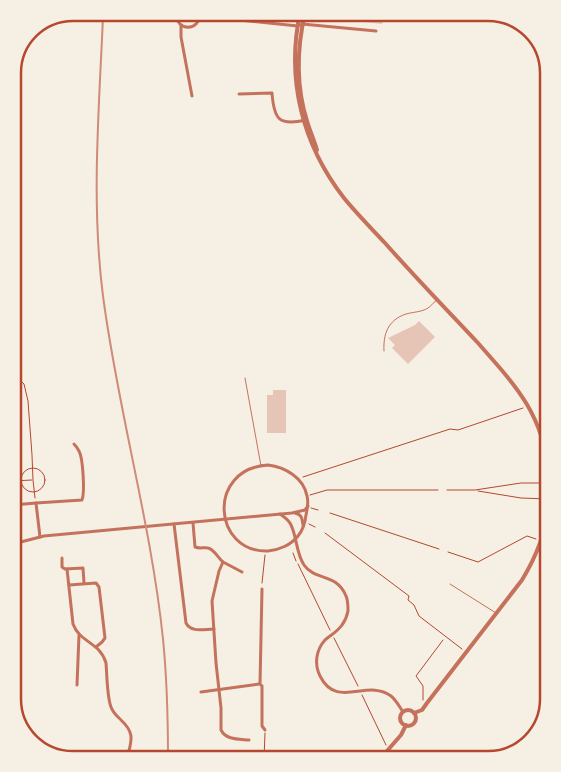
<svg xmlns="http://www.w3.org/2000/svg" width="561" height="772" viewBox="0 0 561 772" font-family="'Space Grotesk',sans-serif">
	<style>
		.building { fill: #e6c5b7 }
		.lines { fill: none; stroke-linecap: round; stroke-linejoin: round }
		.path { stroke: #b5482f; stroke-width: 1 }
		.service { stroke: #c5725c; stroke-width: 1 }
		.minor { stroke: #c5725c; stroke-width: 3 }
		.tertiary { stroke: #c5725c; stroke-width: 4 }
		.secondary { stroke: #b5482f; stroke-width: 4.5 }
		.rail { stroke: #cf8b77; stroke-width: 2 }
		.rim { fill: none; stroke: #b5482f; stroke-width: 2.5 }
	</style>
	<rect width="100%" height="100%" fill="#f6efe4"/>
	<g class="building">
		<path d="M 325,13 L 385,13 L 382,24 L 328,18 Z"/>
		<path d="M 419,321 L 435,337 L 408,364 L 392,348 L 395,345 L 388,338 L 415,325 Z"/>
		<path d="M 273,390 L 286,390 L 286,433 L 267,433 L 267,395 L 273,395 Z"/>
	</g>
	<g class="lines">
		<g class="path">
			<path d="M 17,380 L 22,382 L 24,384 L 28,401 L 32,455 L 33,480 L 35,498"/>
			<circle cx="33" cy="480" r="12"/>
			<path d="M 303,477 L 450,429 L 458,430 L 523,408"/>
			<path d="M 13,481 L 32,480"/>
			<path d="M 447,490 L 475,490 L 521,483 L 548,483"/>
			<path d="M 478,491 L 521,498 L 548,499"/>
			<path d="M 310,495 L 327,490 L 438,490"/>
			<path d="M 311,508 L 318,510"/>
			<path d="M 330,513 L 439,549"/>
			<path d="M 309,524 L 315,527"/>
			<path d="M 325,533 L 409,596 L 408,600 L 414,605 L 419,616 L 462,649"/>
			<path d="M 448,552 L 478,562 L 527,536 L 536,539"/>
			<path d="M 293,553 L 296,561"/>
			<path d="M 298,564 L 330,630"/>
			<path d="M 262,583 L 265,555"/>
			<path d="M 334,638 L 358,686"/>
			<path d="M 362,695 L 386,745"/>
			<path d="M 423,700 L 423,686 L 416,676 L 443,640"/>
			<path d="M 264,759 L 265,733"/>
		</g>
		<g class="service">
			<path d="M 384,351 C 383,334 388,320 406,314 C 413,312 422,312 428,308 C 431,306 434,302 437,300"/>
			<path d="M 245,378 L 261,466"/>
			<path d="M 450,584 L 496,613"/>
		</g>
		<g class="minor">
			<path d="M 176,13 C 176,32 200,32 200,13"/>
			<path d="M 200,16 L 298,26 L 302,24 L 376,31"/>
			<path d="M 181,25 L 181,37 L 192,96"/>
			<path d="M 239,94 L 272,93 C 274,120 279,126 306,120"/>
			<path d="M 268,465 C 285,467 304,478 307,496 C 309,503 307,509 306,515 C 305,523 303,530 298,536 C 291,545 279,550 268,551 C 213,553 206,469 268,465 Z"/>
			<path d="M 36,503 L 82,500 C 85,492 83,458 79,451 C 78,449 76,446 74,444"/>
			<path d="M 13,505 L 36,503 L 40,537"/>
			<path d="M 295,513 C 302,515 302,518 303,525"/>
			<path d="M 280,514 C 284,517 289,520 291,525 C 297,537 296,553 304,565 C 315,581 337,573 346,596 C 348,600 348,606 348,611 C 347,616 345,621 342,625 C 338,631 331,635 325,640 C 316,650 314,664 320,676 C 337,710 367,678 391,696 C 396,700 399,706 403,712"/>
			<path d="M 193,523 L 195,547 C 200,549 203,547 208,548 C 214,549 218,558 223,562 L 219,571 L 212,601 L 216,663 L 221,708 L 221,730 C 226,740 238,739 249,740"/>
			<path d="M 174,524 L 186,623 C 191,633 204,629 214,629"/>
			<path d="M 13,544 L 44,536 L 292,513 L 305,510 L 308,506"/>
			<path d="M 62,558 L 62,567 L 65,569 L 83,568 L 84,583"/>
			<path d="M 223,562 L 242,572"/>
			<path d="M 67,569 L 73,624 C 80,643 100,642 106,663 C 107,675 107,697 111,707 C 113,713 117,716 121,720 C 136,734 131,741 127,759"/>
			<path d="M 69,585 L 96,583 L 99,587 L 105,638 L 102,642 L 96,647"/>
			<path d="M 262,589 L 260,684 L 262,686 L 262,726 L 265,730"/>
			<path d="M 77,685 L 79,635"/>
			<path d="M 201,692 L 259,684"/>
		</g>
		<g class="tertiary">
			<path d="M 300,13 C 286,79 302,144 344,198 C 357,214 371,228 385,243 C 415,277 447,310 478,343 C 514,384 542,412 548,469"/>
			<path d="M 305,13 C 297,48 296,86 307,121 C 310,131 314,140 317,150"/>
			<circle cx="408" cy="718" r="8"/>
			<path d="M 414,713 L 422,710 L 427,703 L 522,580 C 536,557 546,533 548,506"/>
			<path d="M 380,759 L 401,735 L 406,725"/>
		</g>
		<path class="secondary" d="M 45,752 L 85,759"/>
		<path class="rail" d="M 103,17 C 99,110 91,203 103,296 C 118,411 151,523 163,639 C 167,679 168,719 168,759"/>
	</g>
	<path d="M0 0H561V772H0ZM73 21H488A52 52 0 0 1 540 73V699A52 52 0 0 1 488 751H73A52 52 0 0 1 21 699V73A52 52 0 0 1 73 21Z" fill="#f6efe4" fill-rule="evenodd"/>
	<path class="rim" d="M73 21H488A52 52 0 0 1 540 73V699A52 52 0 0 1 488 751H73A52 52 0 0 1 21 699V73A52 52 0 0 1 73 21Z"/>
</svg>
